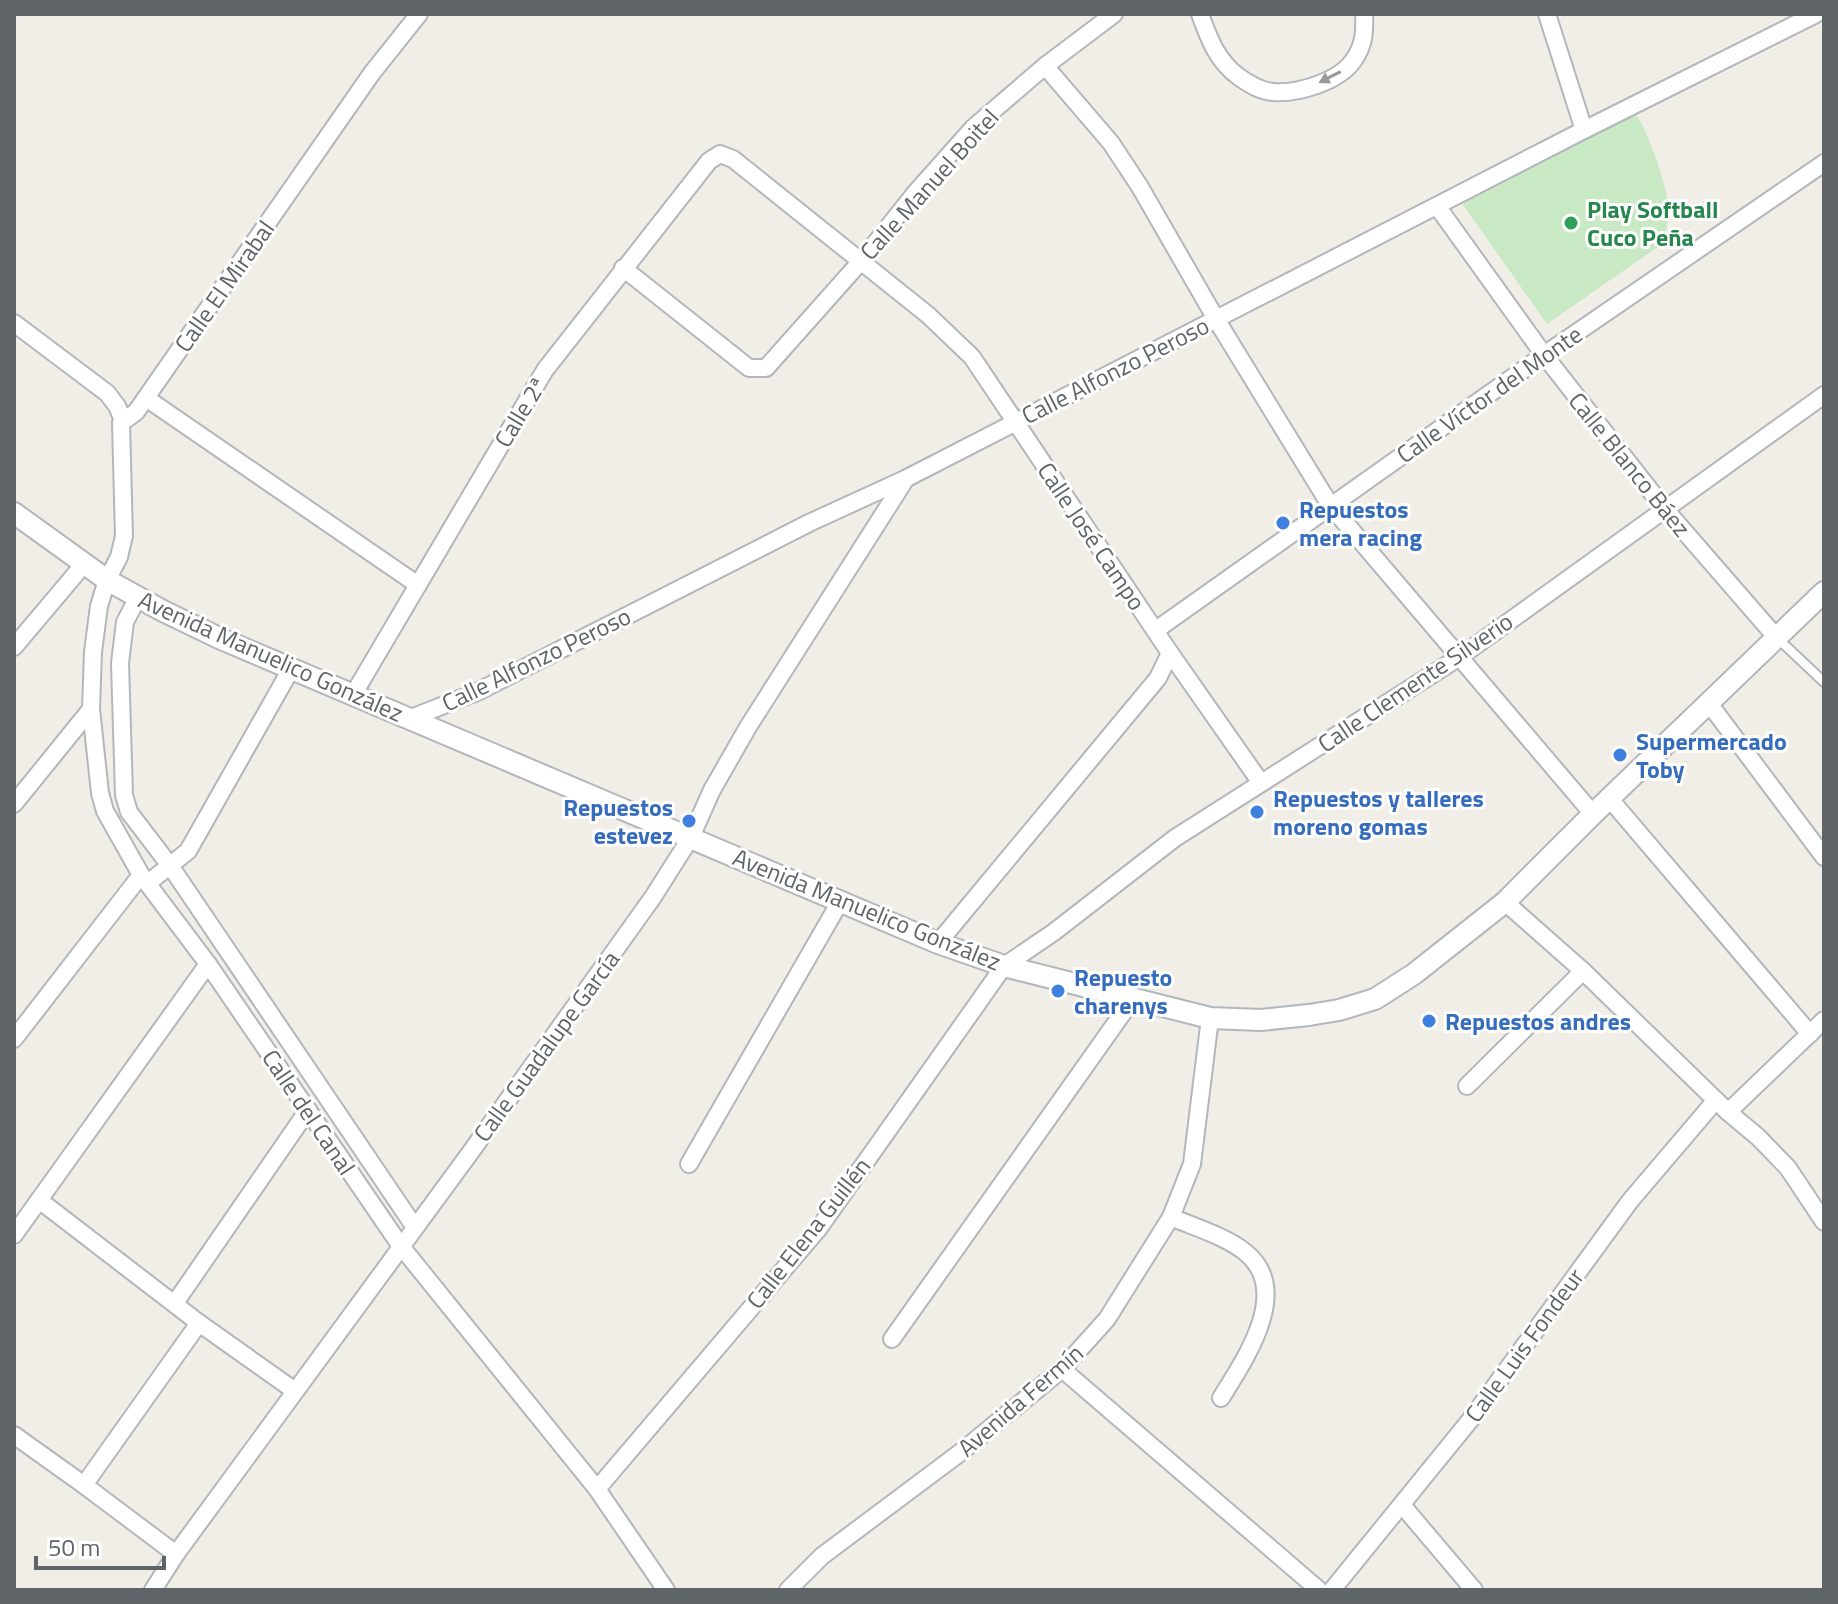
<svg xmlns="http://www.w3.org/2000/svg" width="1838" height="1604" viewBox="0 0 1838 1604" font-family="'Titillium Web',sans-serif">
	<style>
		.green { fill: #c9e9c4 }
		.lines { fill: none; stroke-linecap: round; stroke-linejoin: round }
		.service-casing { stroke: #b3b6ba; stroke-width: 12 }
		.minor-casing { stroke: #b3b6ba; stroke-width: 20 }
		.tertiary-casing { stroke: #b3b6ba; stroke-width: 24 }
		.service { stroke: #fff; stroke-width: 8 }
		.minor { stroke: #fff; stroke-width: 16 }
		.tertiary { stroke: #fff; stroke-width: 20 }
		.oneway { fill: #979a9d }
		.leisure-dot { fill: #2e9e5b; stroke: #fff; stroke-width: 3 }
		.shop-dot { fill: #3f7fe0; stroke: #fff; stroke-width: 3 }
		.labels { text-anchor: middle; dominant-baseline: central; stroke-width: 6; stroke-linejoin: round; paint-order: stroke }
		.street-label { font-size: 24px; fill: #5f6468; stroke: #fff }
		.leisure-label { font-size: 24px; font-weight: bold; fill: #27864d; stroke: #fff; text-anchor: start }
		.shop-label { font-size: 24px; font-weight: bold; fill: #366cbe; stroke: #fff; text-anchor: start }
	</style>
	<rect width="100%" height="100%" fill="#f1eee8"/>
	<path class="green" d="M 1634,112 C 1648,129 1665,181 1668,203 C 1670,215 1666,230 1665,242 L 1547,324 L 1461,202 Z"/>
	<g class="lines">
		<defs>
			<path id="service" d="M 1776,637 L 1824,682"/>
			<g id="minor">
				<path d="M 419,14 L 372,73 L 136,412 L 121,423 L 124,536 L 119,557 L 107,580 L 99,606 L 93,652 L 91,709 L 100,793 L 105,811 L 141,875 L 208,964 L 400,1245 L 597,1489 L 666,1590"/>
				<path d="M 1200,14 C 1209,39 1217,61 1239,77 C 1249,84 1260,91 1273,92 C 1297,94 1338,82 1353,61 C 1364,46 1365,32 1364,14"/>
				<path d="M 1547,14 L 1584,130"/>
				<path d="M 1045,66 L 1111,143 L 1140,187 L 1216,319 L 1330,505 L 1593,814"/>
				<path d="M 1437,206 L 1544,355 L 1664,508 L 1776,637"/>
				<path d="M 623,268 L 749,368 L 766,368 L 862,260 L 916,192 L 974,127 L 1045,66 L 1114,14"/>
				<path d="M 14,323 L 107,393 L 117,406 L 123,420"/>
				<path d="M 146,398 L 418,585"/>
				<path d="M 138,597 L 125,622 L 120,663 L 124,795 L 129,812 L 171,867 L 414,1226"/>
				<path d="M 1156,630 L 1544,355 L 1824,163"/>
				<path d="M 14,647 L 84,564"/>
				<path d="M 353,695 L 545,370 L 709,161 L 720,154 L 733,159 L 928,315 L 972,357 L 1170,653 L 1261,783"/>
				<path d="M 1708,702 L 1824,857"/>
				<path d="M 411,718 L 477,692 L 809,523 L 905,479 L 1584,130 L 1816,14"/>
				<path d="M 1609,798 L 1810,1034"/>
				<path d="M 14,804 L 91,709"/>
				<path d="M 148,883 L 188,851 L 291,669"/>
				<path d="M 1505,902 L 1583,971 L 1728,1112 L 1758,1137 L 1788,1168 L 1824,1222"/>
				<path d="M 938,943 L 1158,678 L 1170,653"/>
				<path d="M 14,1039 L 141,875"/>
				<path d="M 1467,1086 L 1583,971"/>
				<path d="M 1728,1112 L 1824,1020"/>
				<path d="M 689,1164 L 841,900"/>
				<path d="M 39,1200 L 199,1323"/>
				<path d="M 1171,1217 C 1194,1227 1225,1236 1245,1252 C 1293,1290 1245,1359 1221,1398"/>
				<path d="M 14,1235 L 208,964"/>
				<path d="M 175,1303 L 308,1110"/>
				<path d="M 892,1339 L 1132,1000"/>
				<path d="M 1062,1369 L 1319,1590"/>
				<path d="M 14,1435 L 84,1485"/>
				<path d="M 597,1489 L 819,1228 L 1004,966 L 1054,932 L 1175,838 L 1461,656 L 1824,395"/>
				<path d="M 1402,1505 L 1474,1590"/>
				<path d="M 176,1554 L 84,1485 L 199,1323 L 295,1391"/>
				<path d="M 153,1590 L 176,1554 L 470,1153 L 653,897 L 691,837 L 712,790 L 748,727 L 905,480"/>
				<path d="M 788,1590 L 822,1556 L 961,1452 L 1062,1369 L 1107,1319 L 1171,1217 L 1192,1164 L 1210,1018"/>
				<path d="M 1332,1590 L 1471,1419 L 1630,1201 L 1716,1100"/>
			</g>
			<path id="tertiary" d="M 14,513 L 107,580 L 163,611 L 219,638 L 938,943 L 1004,966 L 1210,1018 L 1261,1020 L 1309,1015 L 1339,1010 L 1375,999 L 1414,974 L 1505,902 L 1593,814 L 1824,592"/>
		</defs>
		<use href="#service" class="service-casing"/>
		<use href="#minor" class="minor-casing"/>
		<use href="#tertiary" class="tertiary-casing"/>
		<use href="#service" class="service"/>
		<use href="#minor" class="minor"/>
		<use href="#tertiary" class="tertiary"/>
	</g>
	<defs><path id="oneway-solid" d="M-6-.8H1V-3.2L6.5 0L1 3.2V.8H-6Z" transform="scale(2)"/></defs>
	<use class="oneway" href="#oneway-solid" transform="translate(1330 77) rotate(153)"/>
	<circle class="leisure-dot" cx="1571" cy="223" r="8"/>
	<g class="shop-dot">
		<circle cx="1283" cy="523" r="8"/>
		<circle cx="1620" cy="755" r="8"/>
		<circle cx="1257" cy="812" r="8"/>
		<circle cx="689" cy="821" r="8"/>
		<circle cx="1058" cy="991" r="8"/>
		<circle cx="1429" cy="1021" r="8"/>
	</g>
	<g class="labels">
		<g class="street-label">
			<text transform="translate(929 184) rotate(-48)">Calle Manuel Boitel</text>
			<text transform="translate(224 286) rotate(-55)">Calle El Mirabal</text>
			<text transform="translate(1115 370) rotate(-27)">Calle Alfonzo Peroso</text>
			<text transform="translate(1489 394) rotate(-35)">Calle Víctor del Monte</text>
			<text transform="translate(520 412) rotate(-59)">Calle 2ª</text>
			<text transform="translate(1630 464) rotate(51)">Calle Blanco Báez</text>
			<text transform="translate(1092 536) rotate(56)">Calle José Campo</text>
			<text transform="translate(271 656) rotate(24)">Avenida Manuelico González</text>
			<text transform="translate(536 659) rotate(-26)">Calle Alfonzo Peroso</text>
			<text transform="translate(1415 682) rotate(-34)">Calle Clemente Silverio</text>
			<text transform="translate(867 909) rotate(22)">Avenida Manuelico González</text>
			<text transform="translate(546 1046) rotate(-54)">Calle Guadalupe García</text>
			<text transform="translate(309 1112) rotate(56)">Calle del Canal</text>
			<text transform="translate(808 1233) rotate(-52)">Calle Elena Guillén</text>
			<text transform="translate(1524 1345) rotate(-54)">Calle Luis Fondeur</text>
			<text transform="translate(1020 1400) rotate(-41)">Avenida Fermín</text>
		</g>
		<g class="leisure-label">
			<text x="1587" y="209">Play Softball<tspan x="1587" dy="28">Cuco Peña</tspan></text>
		</g>
		<g class="shop-label">
			<text x="1299" y="509">Repuestos<tspan x="1299" dy="28">mera racing</tspan></text>
			<text x="1636" y="741">Supermercado<tspan x="1636" dy="28">Toby</tspan></text>
			<text x="1273" y="798">Repuestos y talleres<tspan x="1273" dy="28">moreno gomas</tspan></text>
			<text x="673" y="807" text-anchor="end">Repuestos<tspan x="673" dy="28">estevez</tspan></text>
			<text x="1074" y="977">Repuesto<tspan x="1074" dy="28">charenys</tspan></text>
			<text x="1445" y="1021">Repuestos andres</text>
		</g>
	</g>
	<rect width="1838" height="1604" fill="none" stroke="#5f6468" stroke-width="32"/>
	<path d="M36 1556v12h128v-12" fill="none" stroke="#5f6468" stroke-width="4"/>
	<text x="48" y="1556" font-size="24" fill="#5f6468" stroke="#ffffff" stroke-width="6" paint-order="stroke">50 m</text>
</svg>
